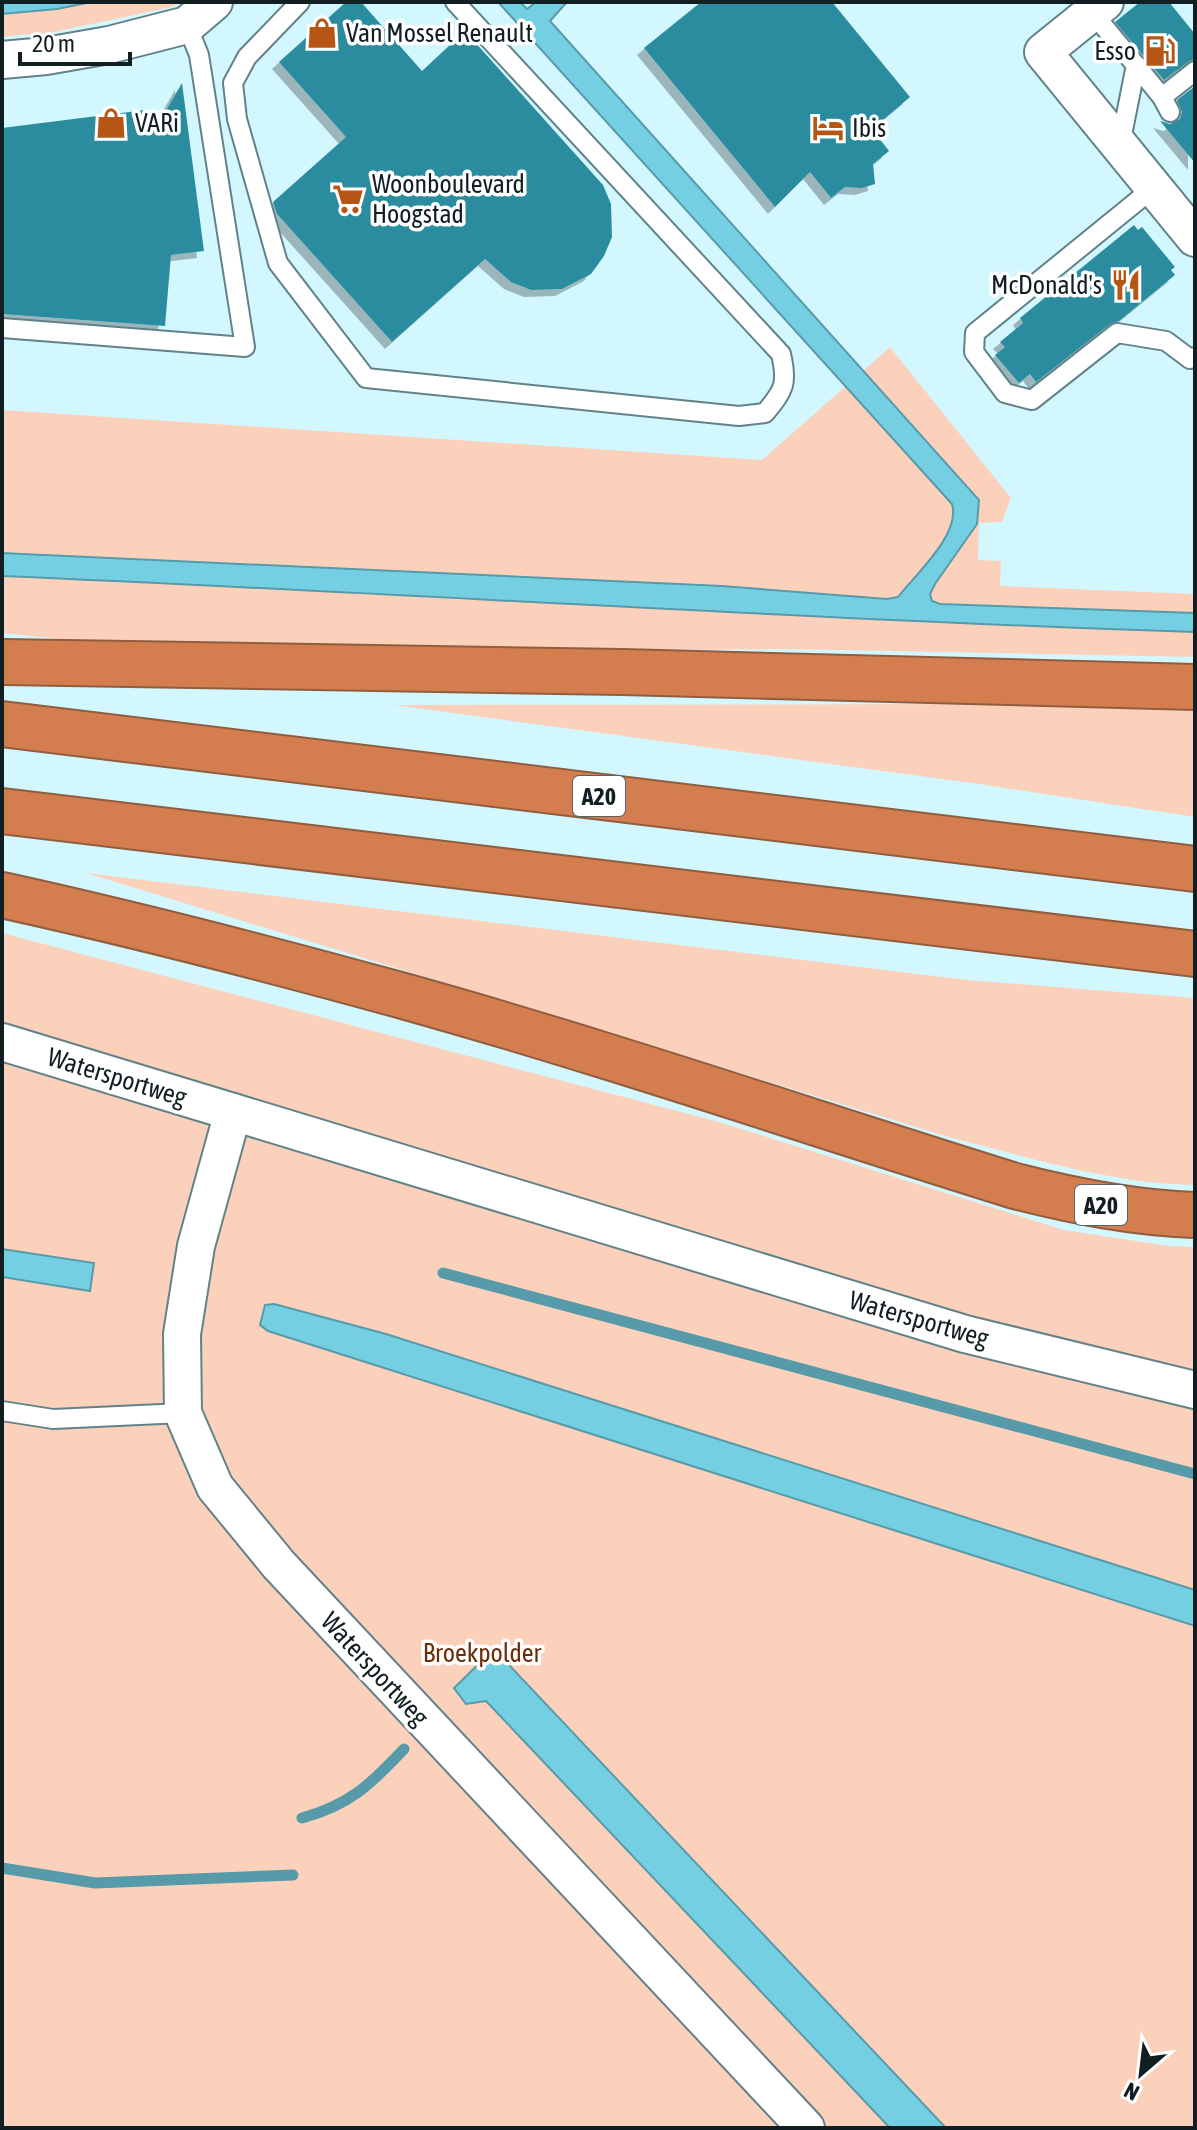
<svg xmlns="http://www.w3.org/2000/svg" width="1197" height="2130" viewBox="0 0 1197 2130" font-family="'Asap Condensed',sans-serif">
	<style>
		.green { fill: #fbd1bc }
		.water { fill: #75cfe3; stroke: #579aa9; stroke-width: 2 }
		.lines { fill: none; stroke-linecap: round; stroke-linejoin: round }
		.stream { stroke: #579aa9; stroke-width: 11 }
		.building { fill: #2b8c9e; filter: url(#shadow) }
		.lane-casing { stroke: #62828a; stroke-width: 22 }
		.street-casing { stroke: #62828a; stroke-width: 40 }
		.highway-casing { stroke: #905d3f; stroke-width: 48 }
		.lane { stroke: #fff; stroke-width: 18 }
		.street { stroke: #fff; stroke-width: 36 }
		.highway { stroke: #d47e4f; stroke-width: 44 }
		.labels { text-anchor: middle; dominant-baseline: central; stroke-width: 7; stroke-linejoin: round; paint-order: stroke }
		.shield { fill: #fff; stroke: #596264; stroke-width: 2 }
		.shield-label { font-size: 24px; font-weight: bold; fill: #121f22 }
		.poi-label { font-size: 26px; fill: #121f22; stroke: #fff; text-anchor: start }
		.street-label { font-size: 26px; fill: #121f22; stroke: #fff }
		.park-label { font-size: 26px; fill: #6a2f08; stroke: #fff }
	</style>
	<defs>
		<filter id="shadow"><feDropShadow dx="-7" dy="7" stdDeviation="0" flood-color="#0004"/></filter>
	</defs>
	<rect width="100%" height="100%" fill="#d3f7ff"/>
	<g class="green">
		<path d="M 92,2 L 179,2 L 172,7 L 54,32 L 2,37 L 2,14 L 57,9 Z"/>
		<path d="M 890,347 L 1011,498 L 1002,522 L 979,523 L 978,560 L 1001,561 L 1000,586 L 1195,594 L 1195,613 L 940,604 L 722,586 L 2,553 L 2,410 L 762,460 Z"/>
		<path d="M 2,576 C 400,592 797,619 1195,632 L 1195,657 L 788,649 L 520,651 L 120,645 L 2,633 Z"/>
		<path d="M 1030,704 L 1195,710 L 1195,817 L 979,784 L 393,705 Z"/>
		<path d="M 86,873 L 967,980 L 1195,998 L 1195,1185 C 1113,1184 1031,1158 952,1138 Z"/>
		<path d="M 2,933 L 719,1122 L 1064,1230 L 1169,1246 L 1195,1247 L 1195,2128 L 2,2128 Z"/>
	</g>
	<g class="water">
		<path d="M 2,2 L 92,2 L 57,9 L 2,14 Z"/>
		<path d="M 498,2 L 520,2 L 527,9 L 536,2 L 567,2 L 550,21 L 979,500 L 977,524 L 935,584 L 930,594 L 932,601 L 940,604 L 1195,613 L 1195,632 C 797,619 400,593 2,576 L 2,553 L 722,586 L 887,599 L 898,597 C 916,574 961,534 952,504 Z"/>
		<path d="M 2,1249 L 94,1263 L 90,1291 L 2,1277 Z"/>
		<path d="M 274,1304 L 386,1334 L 1195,1590 L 1195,1626 L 268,1331 L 260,1325 L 265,1305 Z"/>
		<path d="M 494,1649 L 946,2128 L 890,2128 L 486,1701 L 466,1704 L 454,1688 Z"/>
	</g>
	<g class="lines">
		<g class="stream">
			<path d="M 443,1273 L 1195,1474"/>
			<path d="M 302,1818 C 350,1805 371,1784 404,1749"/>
			<path d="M 2,1868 L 95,1883 L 293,1875"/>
		</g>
	</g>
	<g class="building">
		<path d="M 346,2 L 361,2 L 422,71 L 465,31 L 603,185 L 611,204 L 612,237 L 604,256 L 591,274 L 562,289 L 531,290 L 511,282 L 485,259 L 392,342 L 277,214 L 273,202 L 346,137 L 279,62 Z"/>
		<path d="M 701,2 L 832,2 L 910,97 L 872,129 L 889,151 L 873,164 L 875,184 L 862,188 L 845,187 L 831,198 L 810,172 L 775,207 L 644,48 Z"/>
		<path d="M 1140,2 L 1169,2 L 1195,34 L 1195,59 L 1188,62 L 1164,80 L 1115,22 Z"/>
		<path d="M 182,83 L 204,251 L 171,255 L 165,326 L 2,314 L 2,128 L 145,110 L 161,119 Z"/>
		<path d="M 1195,86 L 1195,163 L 1160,121 L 1170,124 L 1180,119 L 1182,112 L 1177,100 Z"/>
		<path d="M 1134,225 L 1138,230 L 1142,227 L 1175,267 L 1171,270 L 1175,275 L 1119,321 L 1110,324 L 1036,382 L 1030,374 L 1019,383 L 995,355 L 1005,347 L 1000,342 L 1023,323 L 1020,318 Z"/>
	</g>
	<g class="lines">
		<defs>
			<g id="lane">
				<path d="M 300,2 L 247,57 L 233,83 L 237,119 L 278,263 L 366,378 L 739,416 L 765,413 C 784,390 788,384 781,354 L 455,2"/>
				<path d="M 1092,12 L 1162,97 L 1170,112"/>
				<path d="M 1162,97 L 1195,71"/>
				<path d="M 1120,145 L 1136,65"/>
				<path d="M 1152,189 L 975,333 L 974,352 L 1005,393 L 1032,400 L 1117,333 L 1166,341 L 1190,359 L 1195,357"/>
				<path d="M 2,328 L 245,347 L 199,55 L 187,25"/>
				<path d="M 2,1411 L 53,1419 L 183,1413"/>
			</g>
			<g id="street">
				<path d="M 1105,2 L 1043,52 L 1195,238"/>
				<path d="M 2,60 L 46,56 L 109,45 L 187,25 L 214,2"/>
				<path d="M 2,1042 L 965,1334 L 1195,1390"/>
				<path d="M 233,1112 L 196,1246 L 182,1334 L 183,1413 L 215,1487 L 279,1565 L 806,2128"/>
			</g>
			<g id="highway">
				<path d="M 2,662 L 622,672 L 1195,687"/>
				<path d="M 2,724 L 1195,869"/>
				<path d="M 2,811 L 1195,954"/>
				<path d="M 2,895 C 138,925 273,960 407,997 C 611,1054 812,1123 1015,1186 C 1074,1201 1133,1213 1195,1215"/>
			</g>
		</defs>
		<use href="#lane" class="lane-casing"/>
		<use href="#street" class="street-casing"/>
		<use href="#highway" class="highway-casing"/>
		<use href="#lane" class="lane"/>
		<use href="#street" class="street"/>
		<use href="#highway" class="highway"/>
	</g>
	<defs>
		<symbol id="shop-bare" viewBox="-9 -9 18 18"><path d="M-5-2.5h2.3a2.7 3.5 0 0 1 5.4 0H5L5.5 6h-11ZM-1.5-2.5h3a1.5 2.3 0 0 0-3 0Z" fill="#b65514" stroke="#fff" stroke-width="2.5" paint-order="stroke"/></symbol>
		<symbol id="fuel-bare" viewBox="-9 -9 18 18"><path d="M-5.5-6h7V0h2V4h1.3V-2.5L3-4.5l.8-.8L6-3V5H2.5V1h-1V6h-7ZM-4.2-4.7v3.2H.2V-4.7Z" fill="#b65514" stroke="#fff" stroke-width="2.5" paint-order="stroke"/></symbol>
		<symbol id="hotel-bare" viewBox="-9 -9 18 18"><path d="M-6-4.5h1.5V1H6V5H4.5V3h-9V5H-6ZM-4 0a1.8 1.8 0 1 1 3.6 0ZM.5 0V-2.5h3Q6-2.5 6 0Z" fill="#b65514" stroke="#fff" stroke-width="2.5" paint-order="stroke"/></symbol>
		<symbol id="supermarket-bare" viewBox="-9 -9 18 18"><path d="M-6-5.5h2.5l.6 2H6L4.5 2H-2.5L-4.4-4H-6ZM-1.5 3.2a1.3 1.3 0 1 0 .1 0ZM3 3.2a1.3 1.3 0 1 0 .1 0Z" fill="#b65514" stroke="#fff" stroke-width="2.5" paint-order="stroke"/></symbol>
		<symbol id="restaurant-bare" viewBox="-9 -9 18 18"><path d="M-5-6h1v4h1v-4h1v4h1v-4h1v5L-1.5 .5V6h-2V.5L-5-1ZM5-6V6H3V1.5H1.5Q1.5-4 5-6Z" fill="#b65514" stroke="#fff" stroke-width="2.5" paint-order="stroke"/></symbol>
	</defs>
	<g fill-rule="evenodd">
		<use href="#shop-bare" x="300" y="11" width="44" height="44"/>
		<use href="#fuel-bare" x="1138" y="29" width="44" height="44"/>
		<use href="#shop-bare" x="89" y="101" width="44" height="44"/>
		<use href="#hotel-bare" x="806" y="106" width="44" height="44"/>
		<use href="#supermarket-bare" x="326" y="177" width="44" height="44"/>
		<use href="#restaurant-bare" x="1104" y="263" width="44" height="44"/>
	</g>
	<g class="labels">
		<g class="shield">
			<rect x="573" y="776" width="52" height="40" rx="6"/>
			<rect x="1075" y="1185" width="52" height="40" rx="6"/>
		</g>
		<g class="shield-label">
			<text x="599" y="796">A20</text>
			<text x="1101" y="1205">A20</text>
		</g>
		<g class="poi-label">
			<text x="346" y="33">Van Mossel Renault</text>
			<text x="1136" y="51" text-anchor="end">Esso</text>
			<text x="135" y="123">VARi</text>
			<text x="852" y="128">Ibis</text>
			<text x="372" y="184">Woonboulevard<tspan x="372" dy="30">Hoogstad</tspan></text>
			<text x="1102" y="285" text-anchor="end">McDonald's</text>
		</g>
		<g class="street-label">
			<text transform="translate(117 1077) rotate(17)">Watersportweg</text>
			<text transform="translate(919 1319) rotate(16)">Watersportweg</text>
			<text transform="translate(375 1669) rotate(47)">Watersportweg</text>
		</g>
		<g class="park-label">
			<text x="482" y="1653">Broekpolder</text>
		</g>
	</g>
	<rect width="1197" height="2130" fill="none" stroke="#121f22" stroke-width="8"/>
	<g transform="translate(1141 2074) rotate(208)" stroke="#ffffff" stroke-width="6" paint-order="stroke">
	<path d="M0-6L14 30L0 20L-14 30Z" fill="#121f22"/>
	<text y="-12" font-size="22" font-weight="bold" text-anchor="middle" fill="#121f22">N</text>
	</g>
	<path d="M20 52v12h110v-12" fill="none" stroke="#121f22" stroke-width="4"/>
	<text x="32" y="52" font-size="24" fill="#121f22" stroke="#ffffff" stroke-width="6" paint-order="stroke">20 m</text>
</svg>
